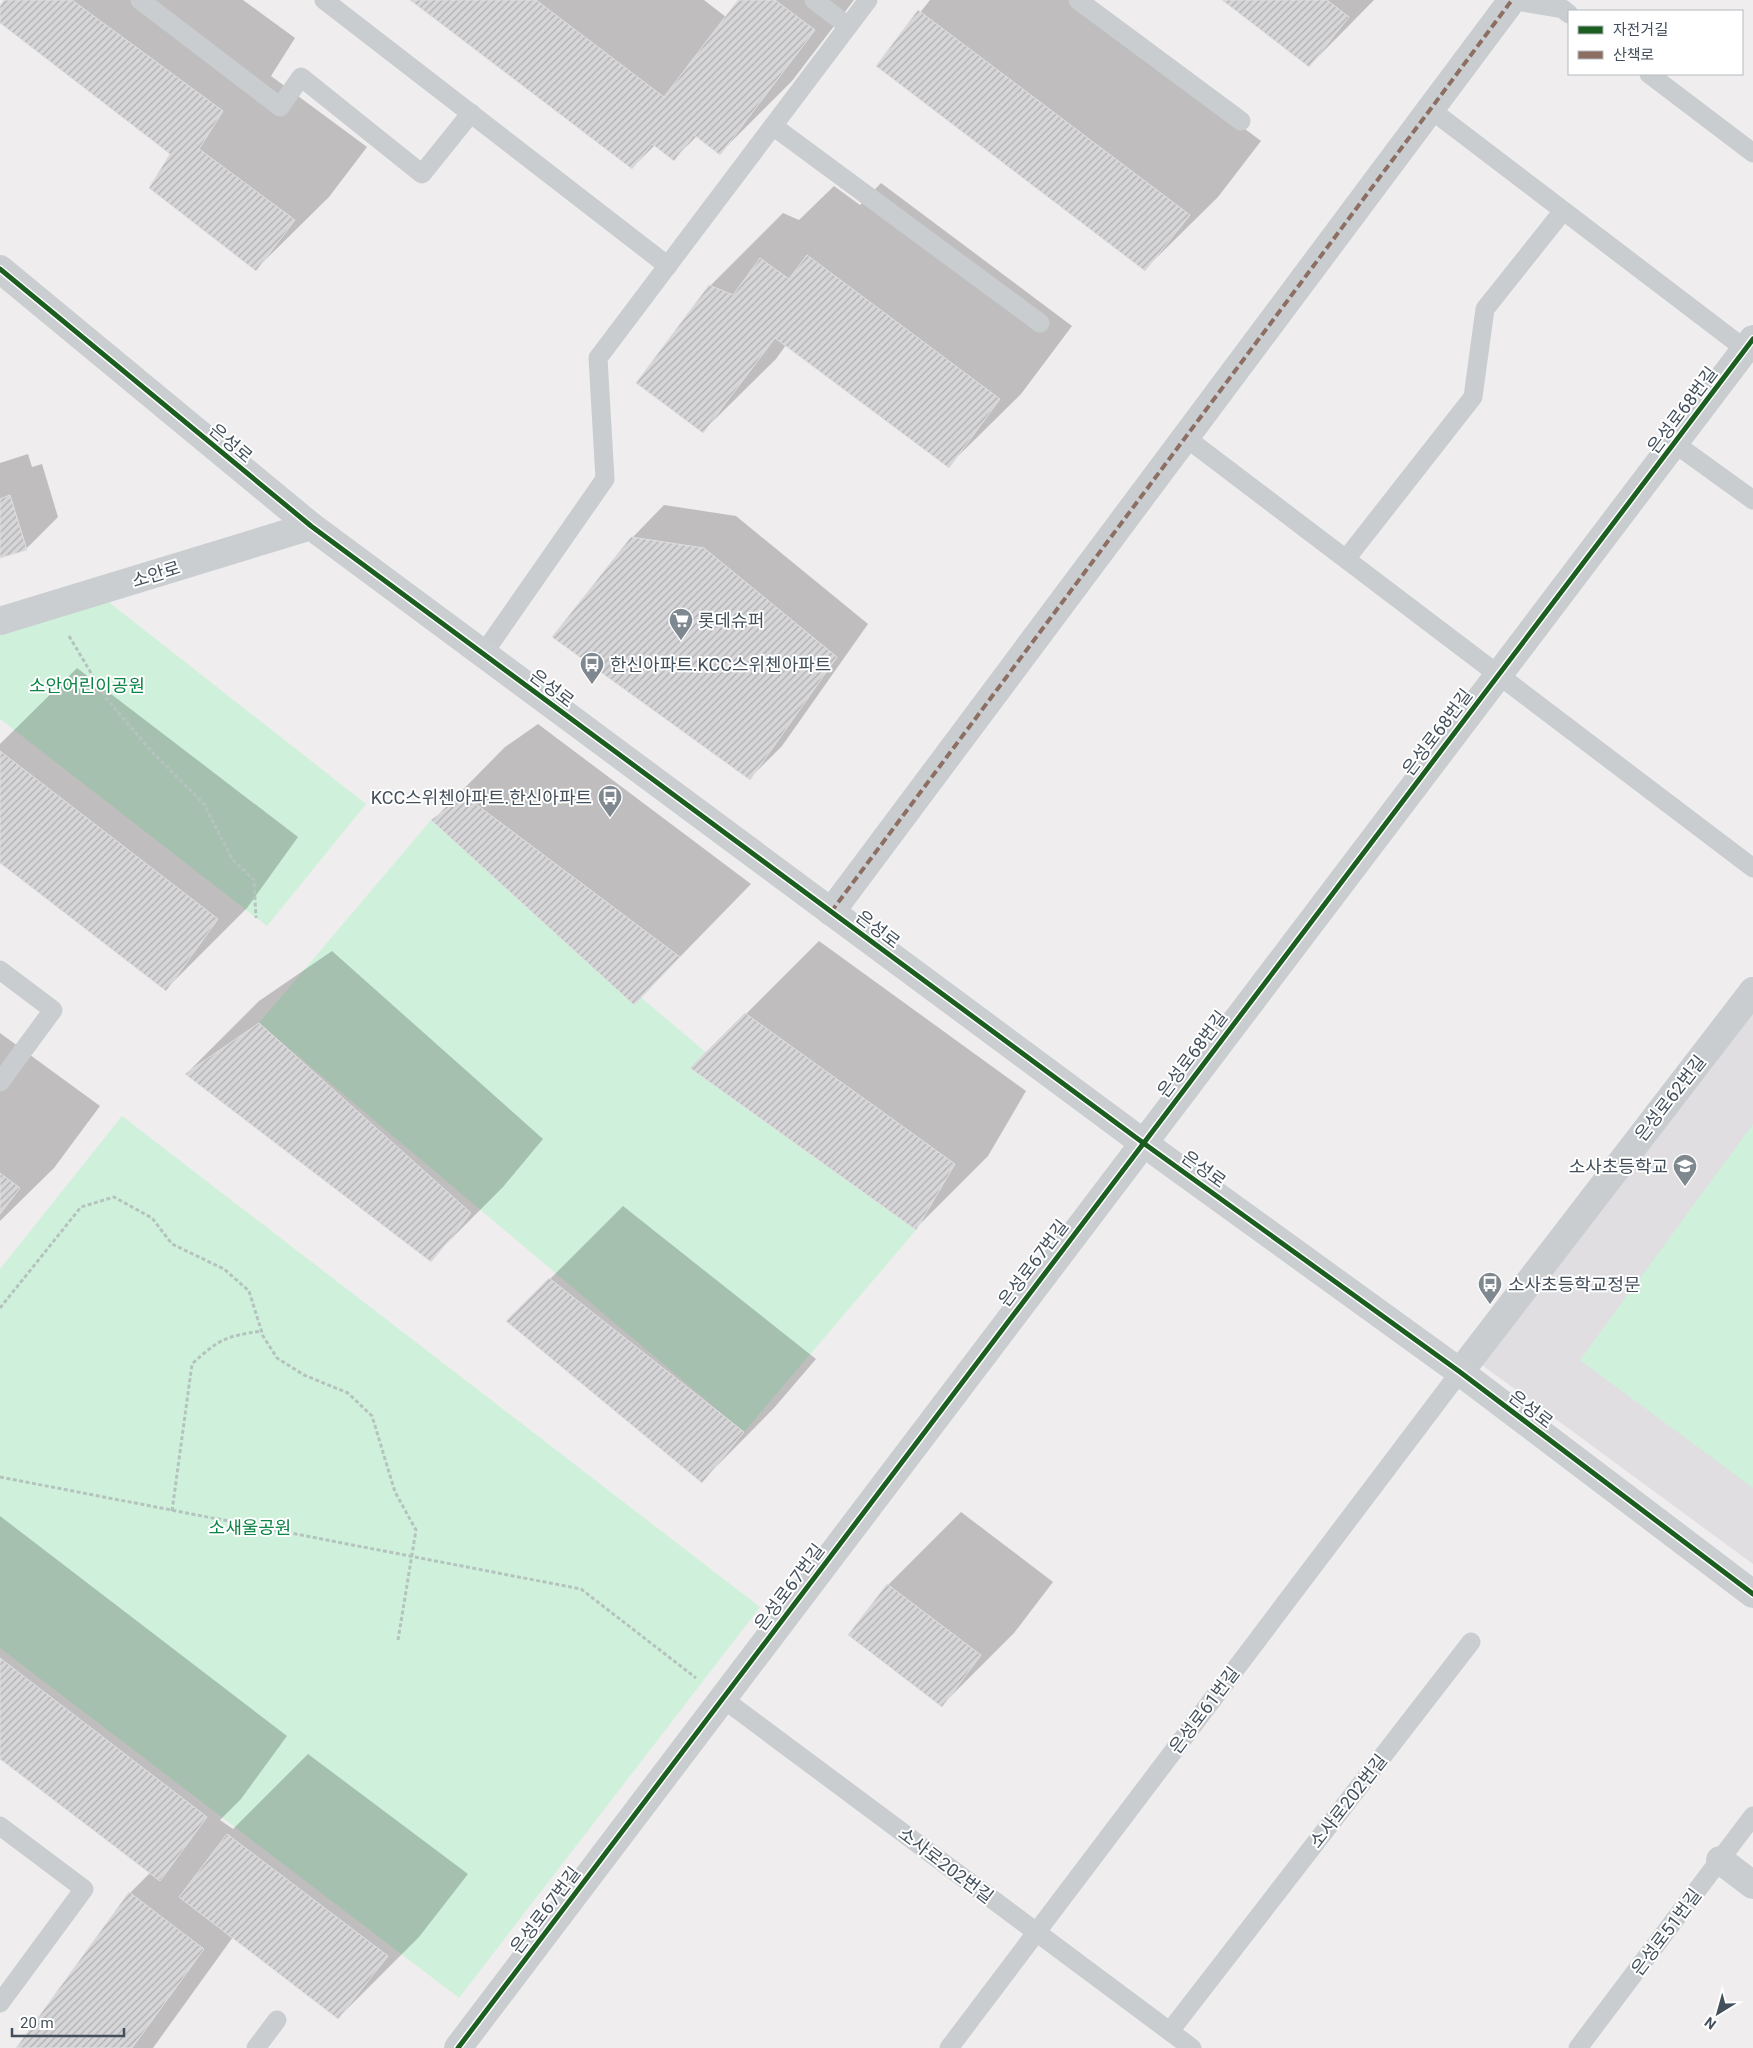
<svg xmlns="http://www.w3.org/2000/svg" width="1753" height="2048" viewBox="0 0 1753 2048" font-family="Roboto,'Noto Sans KR',sans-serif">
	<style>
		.education { fill: #e0dee0 }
		.park { fill: #cff1db }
		.shadow { fill: #0003 }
		.building { fill: url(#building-hatch); stroke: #e0dfe0 }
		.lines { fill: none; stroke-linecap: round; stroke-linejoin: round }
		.path { stroke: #b5c3bf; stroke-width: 3; stroke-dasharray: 4 2.5; stroke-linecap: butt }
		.lane { stroke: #c9cdcf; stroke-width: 19 }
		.street { stroke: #c9cdcf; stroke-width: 28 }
		.secondary { stroke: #caced1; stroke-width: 28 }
		.quiet { stroke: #8d6e63; stroke-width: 4; stroke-dasharray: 8 4; stroke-linecap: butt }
		.cycleway-casing { stroke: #fff; stroke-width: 8 }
		.cycleway { stroke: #1b5e20; stroke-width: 5 }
		.labels { text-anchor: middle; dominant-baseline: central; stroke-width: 4; stroke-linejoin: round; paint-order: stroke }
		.street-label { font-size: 18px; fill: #43505c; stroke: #fff }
		.poi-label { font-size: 18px; fill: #43505c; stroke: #fff; text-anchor: start }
		.park-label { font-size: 18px; fill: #0c8546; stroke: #fff }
	</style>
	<defs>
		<pattern id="building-hatch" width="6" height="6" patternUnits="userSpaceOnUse" patternTransform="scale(1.25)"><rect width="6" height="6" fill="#d6d5d7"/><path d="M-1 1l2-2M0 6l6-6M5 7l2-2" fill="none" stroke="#afafb2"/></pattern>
	</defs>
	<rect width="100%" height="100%" fill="#efeded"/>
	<path class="education" d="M 1753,1010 L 1753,1564 L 1482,1365 Z"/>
	<g class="park">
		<path d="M 96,592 L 366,804 L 267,926 L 0,719 L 0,622 Z"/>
		<path d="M 431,820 L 916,1230 L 744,1432 L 259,1023 Z"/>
		<path d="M 122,1116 L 760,1607 L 459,1998 L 0,1648 L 0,1269 Z"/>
		<path d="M 1753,1124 L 1753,1488 L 1580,1360 Z"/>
	</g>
	<g class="shadow">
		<path d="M 6,0 L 243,0 L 295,38 L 271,76 L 367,147 L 329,197 L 256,269 L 171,154 L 0,21 L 0,8 Z"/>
		<path d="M 412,0 L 704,0 L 726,17 L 739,0 L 854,0 L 792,81 L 720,153 L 697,136 L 674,159 L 655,145 L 632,168 Z"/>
		<path d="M 930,0 L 1074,0 L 1261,141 L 1218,197 L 1145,269 L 878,66 Z"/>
		<path d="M 1224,0 L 1374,0 L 1309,66 Z"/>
		<path d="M 881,183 L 1072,326 L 1021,394 L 948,466 L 786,345 L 776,359 L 703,431 L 710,286 L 783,213 L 799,220 L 834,186 L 860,205 Z"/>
		<path d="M 28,454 L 32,467 L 42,464 L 58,517 L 26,549 L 0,557 L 0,463 Z"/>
		<path d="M 664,505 L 736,516 L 868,624 L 782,746 L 750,778 L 632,538 Z"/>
		<path d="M 77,668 L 298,837 L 247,908 L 166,989 L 0,861 L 0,744 Z"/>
		<path d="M 538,724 L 751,884 L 634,1004 L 433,820 L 505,747 Z"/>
		<path d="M 819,941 L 1026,1091 L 988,1156 L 916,1228 L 692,1068 Z"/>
		<path d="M 332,951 L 543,1139 L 503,1187 L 430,1260 L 187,1073 L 259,1001 Z"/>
		<path d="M 0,1033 L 100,1106 L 54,1168 L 0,1221 Z"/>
		<path d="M 623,1206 L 816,1359 L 774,1408 L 702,1481 L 508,1321 Z"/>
		<path d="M 961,1512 L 1053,1582 L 1014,1633 L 942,1705 L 849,1635 L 888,1585 Z"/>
		<path d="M 0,1516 L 287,1736 L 241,1799 L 220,1820 L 233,1829 L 308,1754 L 468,1874 L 419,1937 L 338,2018 L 233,1937 L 153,2048 L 18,2048 L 130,1893 L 151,1872 L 0,1757 Z"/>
	</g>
	<g class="building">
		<path d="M 4,0 L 72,0 L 223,111 L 199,149 L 295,220 L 256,271 L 149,188 L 170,154 L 0,23 L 0,6 Z"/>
		<path d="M 410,0 L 536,0 L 664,97 L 738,0 L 775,0 L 815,30 L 720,155 L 694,135 L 674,161 L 652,144 L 632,169 Z"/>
		<path d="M 1222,0 L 1327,0 L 1349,17 L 1309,67 Z"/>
		<path d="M 918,10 L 1190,215 L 1145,271 L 876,66 Z"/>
		<path d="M 807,255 L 1000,399 L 949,468 L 775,338 L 703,433 L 636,383 L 709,285 L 733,295 L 760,258 L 789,279 Z"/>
		<path d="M 10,495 L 27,550 L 0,558 L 0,499 Z"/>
		<path d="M 631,537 L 704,548 L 837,657 L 750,780 L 552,637 Z"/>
		<path d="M 0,751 L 218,919 L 166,991 L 0,863 Z"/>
		<path d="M 465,796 L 680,957 L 634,1005 L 431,820 Z"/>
		<path d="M 745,1013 L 955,1164 L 916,1230 L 690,1068 Z"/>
		<path d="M 259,1023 L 471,1213 L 431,1262 L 185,1074 Z"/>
		<path d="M 0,1173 L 20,1188 L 0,1214 Z"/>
		<path d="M 549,1278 L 744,1432 L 702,1483 L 506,1321 Z"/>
		<path d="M 887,1584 L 981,1655 L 942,1707 L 848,1635 Z"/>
		<path d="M 0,1658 L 207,1817 L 160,1881 L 0,1759 Z"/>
		<path d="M 227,1834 L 388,1956 L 338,2019 L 179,1897 Z"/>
		<path d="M 129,1892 L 204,1949 L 132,2048 L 16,2048 Z"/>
	</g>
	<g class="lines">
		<g class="path">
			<path d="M 69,636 L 106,698 L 153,753 L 204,804 L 232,859 L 254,880 L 256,918"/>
			<path d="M 0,1308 L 81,1207 L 114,1197 L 152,1218 L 172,1244 L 224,1269 L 249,1291 L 263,1336 L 277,1358 L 304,1375 L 348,1393 L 372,1416 L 395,1492 L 416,1530 L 398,1640"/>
			<path d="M 0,1477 L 581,1589 L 696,1678"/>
			<path d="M 172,1511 L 192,1364 C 219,1339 226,1336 262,1331"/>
		</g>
		<g class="lane">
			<path d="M 140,0 L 280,107 L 301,77 L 422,174 L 471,113"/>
			<path d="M 324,0 L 668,266"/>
			<path d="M 814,0 L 848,26"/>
			<path d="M 1078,0 L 1241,121"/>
			<path d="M 1510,0 L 1563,9 L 1569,14"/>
			<path d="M 1649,74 L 1753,153"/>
			<path d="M 1430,109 L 1745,349"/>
			<path d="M 773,126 L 1040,323"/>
			<path d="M 1185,437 L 1753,868"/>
			<path d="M 1674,443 L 1753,500"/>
			<path d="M 1346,559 L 1473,397 L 1485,309 L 1563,211"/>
			<path d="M 483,654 L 605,479 L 598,358 L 868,0"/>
			<path d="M 0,970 L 53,1010 L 0,1082"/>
			<path d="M 722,1698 L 1192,2048"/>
			<path d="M 0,1826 L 84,1889 L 0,2003"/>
			<path d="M 1170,2031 L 1471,1642"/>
			<path d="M 256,2048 L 277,2020"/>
			<path d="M 949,2048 L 1460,1372"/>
			<path d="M 1578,2048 L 1753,1816"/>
		</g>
		<g class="street">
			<path d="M 831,912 L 1512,0"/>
			<path d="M 1460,1372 L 1753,991"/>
			<path d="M 1720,1860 L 1753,1885"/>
			<path d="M 458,2048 L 1753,339"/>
		</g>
		<g class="secondary">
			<path d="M 0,269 L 311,526 L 1142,1142 L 1460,1372 L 1753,1594"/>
			<path d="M 0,621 L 311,526"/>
		</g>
		<path class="quiet" d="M 831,912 L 1512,0"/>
		<defs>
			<g id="cycleway">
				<path d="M 0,269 L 311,526 L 1142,1142 L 1460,1372 L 1753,1594"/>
				<path d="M 458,2048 L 1753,339"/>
			</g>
		</defs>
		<use href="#cycleway" class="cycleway-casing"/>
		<use href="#cycleway" class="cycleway"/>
	</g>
	<defs>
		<symbol id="supermarket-pin" viewBox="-11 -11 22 30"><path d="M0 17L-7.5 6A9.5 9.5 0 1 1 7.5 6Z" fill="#7f878f" stroke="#fff"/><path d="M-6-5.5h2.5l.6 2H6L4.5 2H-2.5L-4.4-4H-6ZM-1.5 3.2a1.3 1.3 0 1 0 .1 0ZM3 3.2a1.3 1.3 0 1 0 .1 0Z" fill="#fff"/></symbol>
		<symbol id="bus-pin" viewBox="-11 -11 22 30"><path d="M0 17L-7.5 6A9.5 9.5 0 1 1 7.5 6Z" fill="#7f878f" stroke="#fff"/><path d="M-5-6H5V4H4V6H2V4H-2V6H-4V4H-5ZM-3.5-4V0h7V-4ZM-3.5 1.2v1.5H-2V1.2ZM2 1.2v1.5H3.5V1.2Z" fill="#fff"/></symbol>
		<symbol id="school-pin" viewBox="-11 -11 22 30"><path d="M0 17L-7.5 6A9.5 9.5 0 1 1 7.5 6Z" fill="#7f878f" stroke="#fff"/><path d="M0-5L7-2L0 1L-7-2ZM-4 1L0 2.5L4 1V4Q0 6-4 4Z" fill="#fff"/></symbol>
	</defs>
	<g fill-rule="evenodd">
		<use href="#supermarket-pin" x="667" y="606" width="28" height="38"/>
		<use href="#bus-pin" x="578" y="650" width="28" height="38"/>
		<use href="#bus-pin" x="596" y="783" width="28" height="38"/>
		<use href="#school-pin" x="1671" y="1152" width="28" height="38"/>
		<use href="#bus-pin" x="1476" y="1270" width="28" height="38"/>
	</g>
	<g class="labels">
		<g class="street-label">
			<text transform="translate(1682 410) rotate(-53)">은성로68번길</text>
			<text transform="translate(231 443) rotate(40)">은성로</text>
			<text transform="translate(156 574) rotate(-17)">소안로</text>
			<text transform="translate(552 688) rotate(37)">은성로</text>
			<text transform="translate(1437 732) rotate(-53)">은성로68번길</text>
			<text transform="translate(878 929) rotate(37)">은성로</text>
			<text transform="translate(1192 1054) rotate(-53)">은성로68번길</text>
			<text transform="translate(1670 1098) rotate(-52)">은성로62번길</text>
			<text transform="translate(1204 1169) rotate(36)">은성로</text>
			<text transform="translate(1033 1263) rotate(-53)">은성로67번길</text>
			<text transform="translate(1531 1409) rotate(37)">은성로</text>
			<text transform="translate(789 1587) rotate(-53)">은성로67번길</text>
			<text transform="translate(1204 1710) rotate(-53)">은성로61번길</text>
			<text transform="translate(1348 1801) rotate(-52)">소사로202번길</text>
			<text transform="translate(946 1865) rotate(37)">소사로202번길</text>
			<text transform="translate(545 1910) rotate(-53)">은성로67번길</text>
			<text transform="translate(1666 1932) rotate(-53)">은성로51번길</text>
		</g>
		<g class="poi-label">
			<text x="698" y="620">롯데슈퍼</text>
			<text x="610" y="664">한신아파트.KCC스위첸아파트</text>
			<text x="592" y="797" text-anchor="end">KCC스위첸아파트.한신아파트</text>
			<text x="1668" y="1166" text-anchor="end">소사초등학교</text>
			<text x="1508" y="1284">소사초등학교정문</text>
		</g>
		<g class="park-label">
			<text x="87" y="685">소안어린이공원</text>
			<text x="250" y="1527">소새울공원</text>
		</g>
	</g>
	<rect x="1568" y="10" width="175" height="65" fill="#ffffff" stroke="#b4b9be"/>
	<rect x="1578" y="26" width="25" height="8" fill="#1b5e20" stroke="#b4b9be"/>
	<text x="1613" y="35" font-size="15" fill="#43505c">자전거길</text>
	<rect x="1578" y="51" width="25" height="8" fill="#8d6e63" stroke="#b4b9be"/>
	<text x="1613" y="60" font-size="15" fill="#43505c">산책로</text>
	<g transform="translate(1718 2013) rotate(217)" stroke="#ffffff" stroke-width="4" paint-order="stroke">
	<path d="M0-4L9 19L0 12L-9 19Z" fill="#43505c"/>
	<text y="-8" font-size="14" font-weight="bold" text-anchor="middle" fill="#43505c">N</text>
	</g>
	<path d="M12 2028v8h112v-8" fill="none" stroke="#43505c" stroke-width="2.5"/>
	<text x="20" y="2028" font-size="15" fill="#43505c" stroke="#ffffff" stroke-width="4" paint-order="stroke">20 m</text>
</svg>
